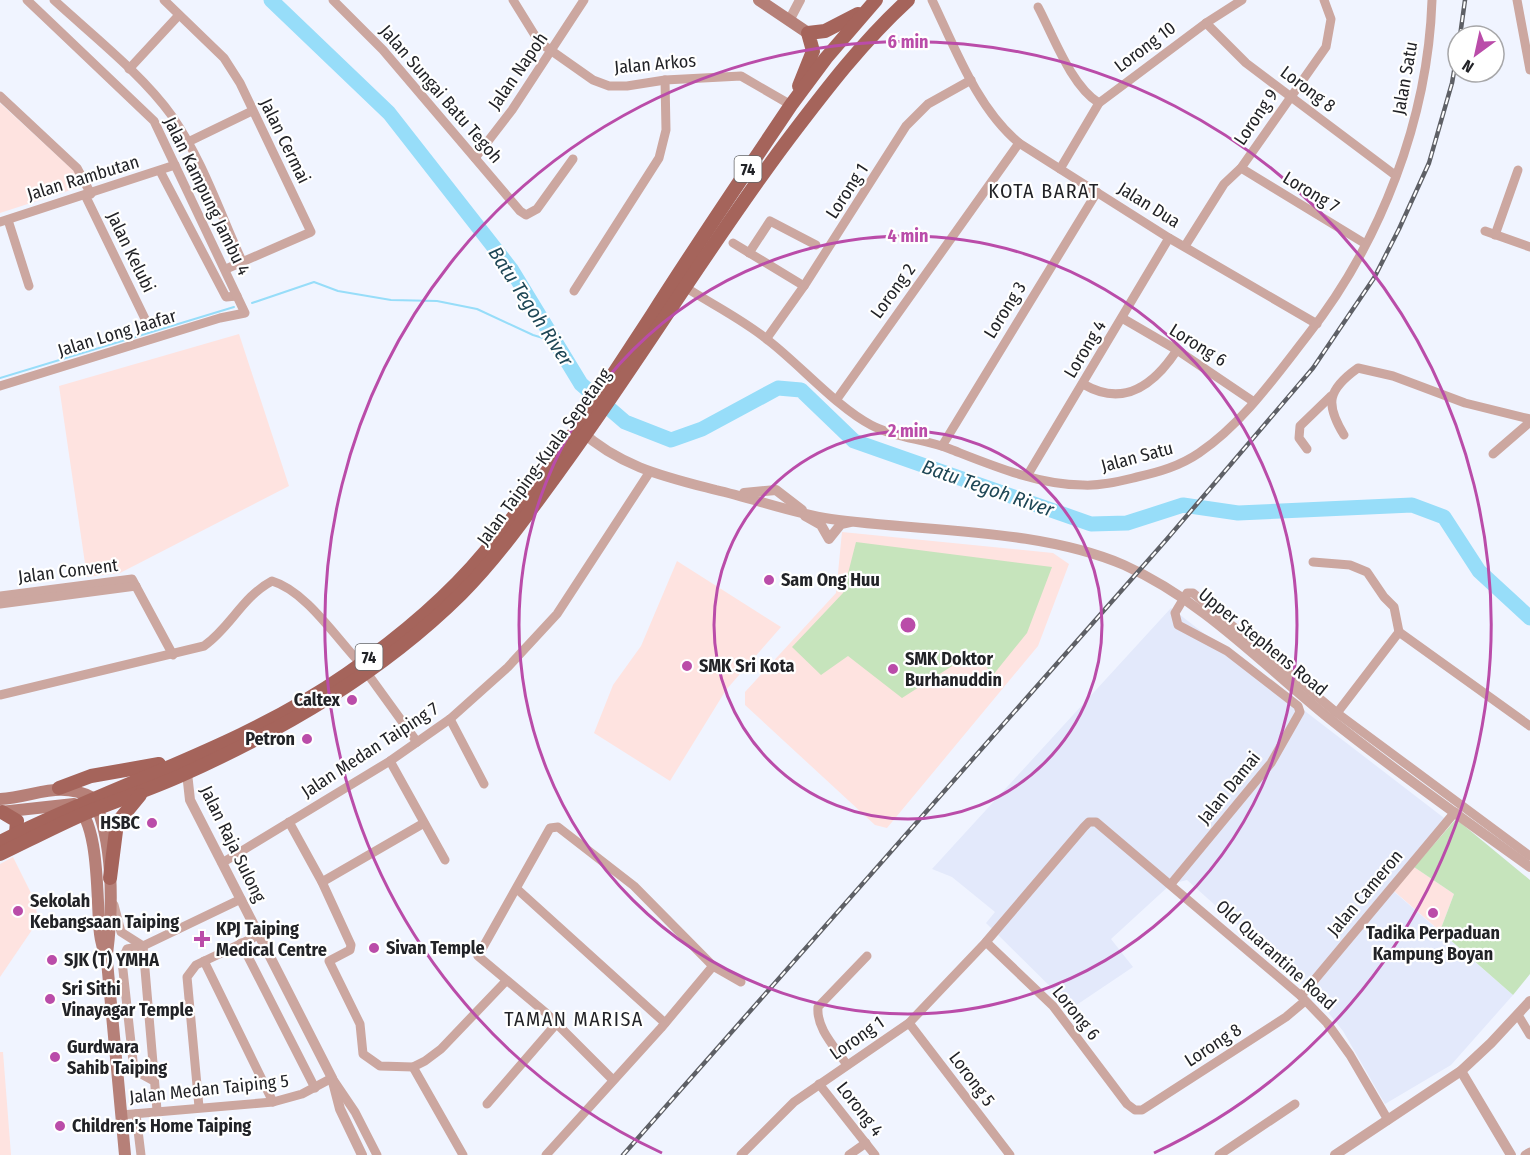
<svg xmlns="http://www.w3.org/2000/svg" width="1530" height="1155" viewBox="0 0 1530 1155" font-family="'Fira Sans Condensed',sans-serif">
	<style>
		.built { fill: #e3e9fb }
		.education { fill: #fee3e0 }
		.green { fill: #c6e4bc }
		.lines { fill: none; stroke-linecap: round; stroke-linejoin: round }
		.stream { stroke: #97ddf9; stroke-width: 2 }
		.river { stroke: #97ddf9; stroke-width: 15 }
		.minor { stroke: #cca7a0; stroke-width: 9 }
		.tertiary { stroke: #cca7a0; stroke-width: 10 }
		.secondary { stroke: #b68078; stroke-width: 12 }
		.primary { stroke: #a5645b; stroke-width: 14 }
		.rail-casing { stroke: #5e6066; stroke-width: 4.5 }
		.rail { stroke: #fff; stroke-width: 2; stroke-dasharray: 7; stroke-linecap: butt }
		.ring { fill: none; stroke: #ba4ca9; stroke-width: 3 }
		.poi-dot { fill: #ba4ca9; stroke: #fff; stroke-width: 2 }
		.labels { text-anchor: middle; dominant-baseline: central; stroke-width: 4.5; stroke-linejoin: round; paint-order: stroke }
		.shield { fill: #fff; stroke: #646568; stroke-width: 1.5 }
		.shield-label { font-size: 16px; font-weight: bold; fill: #222327 }
		.street-label { font-size: 18px; fill: #222327; stroke: #fff }
		.poi-label { font-size: 18px; font-weight: bold; fill: #222327; stroke: #fff; text-anchor: start }
		.neighbourhood-label { font-size: 20px; letter-spacing: 1.5px; fill: #222327; stroke: #fff }
		.water-label { font-size: 20px; font-style: italic; fill: #1e4756; stroke: #fff }
		.centre { fill: #ba4ca9; stroke: #fff; stroke-width: 3 }
		.ring-label { font-size: 18px; text-anchor: middle; font-weight: bold; fill: #ba4ca9; stroke: #fff; stroke-width: 4.5; stroke-linejoin: round; paint-order: stroke }
	</style>
	<rect width="100%" height="100%" fill="#f0f4ff"/>
	<path class="built" d="M 1171,608 L 1448,821 L 1391,889 L 1513,995 L 1451,1065 L 1385,1104 L 1343,1031 L 1311,991 L 1187,880 L 1171,884 L 1111,939 L 1133,967 L 1072,1008 L 986,923 L 995,912 L 952,877 L 932,869 Z"/>
	<g class="education">
		<path d="M 0,103 L 76,173 L 77,188 L 0,213 Z"/>
		<path d="M 239,334 L 289,486 L 120,573 L 87,577 L 59,386 Z"/>
		<path d="M 842,532 L 1053,553 L 1069,564 L 1038,646 L 887,828 L 875,825 L 745,705 L 745,692 L 836,593 Z"/>
		<path d="M 677,561 L 781,627 L 726,690 L 670,781 L 594,733 L 613,685 L 641,646 Z"/>
		<path d="M 13,857 L 35,901 L 38,921 L 0,977 L 0,864 Z"/>
		<path d="M 1414,867 L 1454,894 L 1440,931 L 1394,891 Z"/>
		<path d="M 0,1052 L 3,1052 L 11,1155 L 0,1155 Z"/>
	</g>
	<g class="green">
		<path d="M 856,542 L 1052,567 L 1027,633 L 993,675 L 974,652 L 902,698 L 848,656 L 821,675 L 792,647 L 843,593 Z"/>
		<path d="M 1456,819 L 1530,880 L 1530,974 L 1513,995 L 1440,931 L 1454,894 L 1414,867 Z"/>
	</g>
	<g class="lines">
		<g class="stream">
			<path d="M 252,303 L 314,282 L 338,291 L 391,300 L 437,301 L 477,309 L 533,335 L 556,342"/>
			<path d="M 0,378 L 234,307"/>
		</g>
		<path class="river" d="M 271,0 L 389,113 L 511,269 L 581,384 L 625,422 L 671,440 L 702,429 L 778,388 L 801,390 L 854,441 L 1091,524 L 1127,523 L 1183,505 L 1238,513 L 1412,505 L 1444,517 L 1479,571 L 1530,618"/>
		<g class="minor">
			<path d="M 54,0 C 92,35 143,75 172,116 C 202,159 220,213 242,261"/>
			<path d="M 164,0 L 224,58 L 240,83 L 311,232 L 226,269"/>
			<path d="M 333,0 L 383,50 L 520,211 L 526,215 L 537,209 L 573,159"/>
			<path d="M 513,0 L 539,42 L 593,80 L 609,86 L 627,86 L 665,80 L 741,76 L 791,105"/>
			<path d="M 932,0 C 955,48 977,108 1019,143 L 1169,238 L 1317,324"/>
			<path d="M 1517,0 L 1530,70"/>
			<path d="M 1038,7 C 1053,35 1071,86 1099,103"/>
			<path d="M 1206,23 L 1246,63 L 1395,175"/>
			<path d="M 129,69 L 179,15"/>
			<path d="M 0,96 L 77,168 L 91,194"/>
			<path d="M 188,142 L 252,111"/>
			<path d="M 475,158 L 512,110 L 584,0"/>
			<path d="M 1241,168 L 1364,243"/>
			<path d="M 1060,169 L 1099,103 L 1206,23 L 1242,0"/>
			<path d="M 160,171 L 226,297 L 237,296"/>
			<path d="M 85,195 L 147,323"/>
			<path d="M 8,220 L 29,286"/>
			<path d="M 0,222 L 175,165"/>
			<path d="M 1485,231 L 1530,247"/>
			<path d="M 1495,235 L 1518,170"/>
			<path d="M 733,243 L 804,286"/>
			<path d="M 1185,246 L 1224,184 L 1241,168 L 1326,47 L 1331,19 L 1324,0"/>
			<path d="M 749,253 L 770,221 L 816,245"/>
			<path d="M 685,287 C 713,305 744,320 769,341 C 800,365 838,408 871,425 C 895,438 925,439 950,449 C 991,465 1038,485 1083,485 C 1101,486 1120,481 1137,477 C 1159,472 1180,466 1199,453 C 1242,424 1275,377 1307,336 C 1381,242 1428,119 1432,0"/>
			<path d="M 574,291 L 659,158 L 666,130 L 665,80"/>
			<path d="M 1122,318 L 1177,350 L 1254,402"/>
			<path d="M 767,338 L 804,286 L 906,126 L 928,104 L 971,80"/>
			<path d="M 1083,384 C 1124,408 1154,385 1177,350"/>
			<path d="M 0,386 L 220,318 L 245,313 L 154,121 L 27,0"/>
			<path d="M 837,399 L 1019,143"/>
			<path d="M 1344,435 C 1325,404 1327,390 1358,368 L 1393,376 L 1465,403 L 1530,419"/>
			<path d="M 942,446 L 1097,192"/>
			<path d="M 1307,449 L 1299,438 L 1300,426 L 1331,396"/>
			<path d="M 1493,454 L 1530,422"/>
			<path d="M 1027,476 L 1169,238"/>
			<path d="M 1313,562 L 1350,565 L 1367,572 L 1384,597 L 1394,607 L 1399,632"/>
			<path d="M 0,596 L 132,579 L 173,655"/>
			<path d="M 0,604 L 136,586"/>
			<path d="M 367,673 L 417,742"/>
			<path d="M 0,695 L 204,646 C 231,627 242,597 272,581 C 306,591 336,638 361,664"/>
			<path d="M 1337,713 L 1399,632 L 1530,726"/>
			<path d="M 450,719 L 484,784"/>
			<path d="M 390,761 L 445,860"/>
			<path d="M 289,822 L 322,882 L 351,945 L 350,950 L 329,961 L 360,1024 L 363,1054 L 380,1066 L 413,1067 L 425,1061 L 441,1049 L 506,981"/>
			<path d="M 222,863 L 390,761 L 450,719 L 508,667 L 557,614 L 649,473"/>
			<path d="M 322,882 L 424,823"/>
			<path d="M 1171,884 L 1271,763 L 1300,712 L 1298,706 L 1227,651 L 1178,625 L 1175,613 L 1187,593 L 1193,593 L 1337,713 L 1530,856"/>
			<path d="M 517,889 L 665,1023"/>
			<path d="M 114,905 L 121,932 L 143,946 L 241,899"/>
			<path d="M 986,942 L 1053,1006 L 1127,1104 L 1135,1110 L 1142,1110 L 1286,1017 L 1305,1001"/>
			<path d="M 241,943 L 315,1088"/>
			<path d="M 204,961 L 273,1102"/>
			<path d="M 1301,996 L 1455,812"/>
			<path d="M 1518,1015 L 1530,1035"/>
			<path d="M 909,1023 L 1010,1155"/>
			<path d="M 847,1065 C 836,1048 816,1029 818,1007 L 867,956"/>
			<path d="M 413,1067 L 463,1155"/>
			<path d="M 613,1080 L 546,1013 L 478,956 L 550,828 L 558,827 L 634,886 L 713,966 L 741,982"/>
			<path d="M 154,1081 L 134,1070 L 122,961 L 127,949 L 143,946 L 157,1110"/>
			<path d="M 819,1084 L 875,1155"/>
			<path d="M 487,1104 L 557,1023"/>
			<path d="M 199,1107 L 187,977 L 196,965 L 259,935"/>
			<path d="M 136,1114 L 141,1155"/>
			<path d="M 121,1115 L 273,1102 L 302,1094 L 332,1078 L 355,1112 L 377,1155"/>
			<path d="M 546,1155 L 661,1028 L 713,966"/>
			<path d="M 741,1155 L 794,1102 L 909,1023 L 986,942 L 1084,827 L 1089,822 L 1096,822 L 1301,996 L 1327,1023 L 1350,1055 L 1388,1120"/>
			<path d="M 849,1155 L 866,1143"/>
			<path d="M 1219,1155 L 1295,1104"/>
			<path d="M 1525,1155 L 1530,1152"/>
		</g>
		<g class="tertiary">
			<path d="M 790,19 L 800,0"/>
			<path d="M 580,430 C 620,467 666,477 716,490 C 755,499 792,513 831,519 C 924,532 1038,528 1124,565 C 1204,601 1263,665 1330,719 C 1395,771 1463,819 1530,867"/>
			<path d="M 744,493 L 776,490 L 802,510"/>
			<path d="M 805,516 L 821,525 L 829,539 L 841,524 L 850,522"/>
			<path d="M 187,773 L 190,800 L 332,1078 L 340,1109 L 362,1155"/>
			<path d="M 1461,1071 L 1511,1155"/>
			<path d="M 1335,1155 L 1461,1071 L 1491,1043 L 1530,1001"/>
		</g>
		<g class="secondary">
			<path d="M 759,0 L 808,33"/>
			<path d="M 0,799 C 35,797 59,780 93,798 C 114,841 113,907 107,954"/>
			<path d="M 0,812 L 74,804 C 101,822 96,903 100,934 C 101,943 104,952 107,961 L 125,1155"/>
		</g>
		<g class="primary">
			<path d="M 799,86 L 813,51 L 808,33 L 825,31 L 858,14"/>
			<path d="M 59,788 L 91,776 L 159,764"/>
			<path d="M 2,812 L 17,821 L 16,833"/>
			<path d="M 0,842 C 114,784 241,748 347,674 C 396,640 446,599 485,552 C 547,478 599,396 652,315 C 697,244 744,175 791,105 L 826,58 L 876,0"/>
			<path d="M 0,854 C 27,841 54,827 81,815 C 114,801 149,790 182,775 C 284,729 381,673 461,594 C 497,558 527,515 557,474 C 637,365 706,249 787,141 C 825,91 862,42 908,0"/>
			<path d="M 110,878 L 117,823 L 140,795"/>
		</g>
		<defs>
			<g id="rail">
				<path d="M 1460,36 L 1465,0"/>
				<path d="M 623,1155 L 1167,539 L 1313,368 L 1374,278 L 1399,229 L 1429,163 L 1452,83 L 1458,48"/>
			</g>
		</defs>
		<use href="#rail" class="rail-casing"/>
		<use href="#rail" class="rail"/>
	</g>
	<g class="ring">
		<circle cx="908" cy="625" r="194"/>
		<circle cx="908" cy="625" r="389"/>
		<path d="M662 1153A583 583 0 1 1 1154 1153"/>
	</g>
	<g class="poi-dot">
		<circle cx="769" cy="580" r="6"/>
		<circle cx="687" cy="666" r="6"/>
		<circle cx="893" cy="669" r="6"/>
		<circle cx="352" cy="700" r="6"/>
		<circle cx="307" cy="739" r="6"/>
		<circle cx="152" cy="823" r="6"/>
		<circle cx="18" cy="911" r="6"/>
		<circle cx="1433" cy="913" r="6"/>
		<path d="M199 930h6v6h6v6h-6v6h-6v-6h-6v-6h6z"/>
		<circle cx="374" cy="948" r="6"/>
		<circle cx="52" cy="960" r="6"/>
		<circle cx="50" cy="999" r="6"/>
		<circle cx="55" cy="1057" r="6"/>
		<circle cx="60" cy="1126" r="6"/>
	</g>
	<g class="labels">
		<g class="shield">
			<rect x="734.5" y="156" width="27" height="26" rx="4.5"/>
			<rect x="355.5" y="644" width="27" height="26" rx="4.5"/>
		</g>
		<g class="shield-label">
			<text x="748" y="169">74</text>
			<text x="369" y="657">74</text>
		</g>
		<g class="street-label">
			<text transform="translate(1145 47) rotate(-37)">Lorong 10</text>
			<text transform="translate(655 64) rotate(-5)">Jalan Arkos</text>
			<text transform="translate(518 71) rotate(-55)">Jalan Napoh</text>
			<text transform="translate(1405 78) rotate(-80)">Jalan Satu</text>
			<text transform="translate(1308 89) rotate(37)">Lorong 8</text>
			<text transform="translate(441 94) rotate(49)">Jalan Sungai Batu Tegoh</text>
			<text transform="translate(1256 117) rotate(-56)">Lorong 9</text>
			<text transform="translate(285 141) rotate(64)">Jalan Cermai</text>
			<text transform="translate(83 178) rotate(-17)">Jalan Rambutan</text>
			<text transform="translate(847 191) rotate(-57)">Lorong 1</text>
			<text transform="translate(1311 192) rotate(31)">Lorong 7</text>
			<text transform="translate(207 196) rotate(64)">Jalan Kampung Jambu 4</text>
			<text transform="translate(1149 205) rotate(32)">Jalan Dua</text>
			<text transform="translate(131 252) rotate(64)">Jalan Kelubi</text>
			<text transform="translate(893 291) rotate(-54)">Lorong 2</text>
			<text transform="translate(1005 310) rotate(-58)">Lorong 3</text>
			<text transform="translate(117 333) rotate(-17)">Jalan Long Jaafar</text>
			<text transform="translate(1198 345) rotate(32)">Lorong 6</text>
			<text transform="translate(1085 349) rotate(-59)">Lorong 4</text>
			<text transform="translate(544 457) rotate(-54)">Jalan Taiping-Kuala Sepetang</text>
			<text transform="translate(1137 457) rotate(-15)">Jalan Satu</text>
			<text transform="translate(68 571) rotate(-7)">Jalan Convent</text>
			<text transform="translate(1263 642) rotate(39)">Upper Stephens Road</text>
			<text transform="translate(370 750) rotate(-33)">Jalan Medan Taiping 7</text>
			<text transform="translate(1229 788) rotate(-51)">Jalan Damai</text>
			<text transform="translate(233 844) rotate(64)">Jalan Raja Sulong</text>
			<text transform="translate(1365 893) rotate(-50)">Jalan Cameron</text>
			<text transform="translate(1276 955) rotate(42)">Old Quarantine Road</text>
			<text transform="translate(1076 1013) rotate(51)">Lorong 6</text>
			<text transform="translate(857 1038) rotate(-35)">Lorong 1</text>
			<text transform="translate(1213 1045) rotate(-33)">Lorong 8</text>
			<text transform="translate(972 1079) rotate(53)">Lorong 5</text>
			<text transform="translate(209 1089) rotate(-6)">Jalan Medan Taiping 5</text>
			<text transform="translate(860 1109) rotate(52)">Lorong 4</text>
		</g>
		<g class="poi-label">
			<text x="781" y="580">Sam Ong Huu</text>
			<text x="905" y="659">SMK Doktor<tspan x="905" dy="21">Burhanuddin</tspan></text>
			<text x="699" y="666">SMK Sri Kota</text>
			<text x="340" y="700" text-anchor="end">Caltex</text>
			<text x="295" y="739" text-anchor="end">Petron</text>
			<text x="140" y="823" text-anchor="end">HSBC</text>
			<text x="30" y="901">Sekolah<tspan x="30" dy="21">Kebangsaan Taiping</tspan></text>
			<text x="216" y="929">KPJ Taiping<tspan x="216" dy="21">Medical Centre</tspan></text>
			<text x="1433" y="933" text-anchor="middle">Tadika Perpaduan<tspan x="1433" dy="21">Kampung Boyan</tspan></text>
			<text x="386" y="948">Sivan Temple</text>
			<text x="64" y="960">SJK (T) YMHA</text>
			<text x="62" y="989">Sri Sithi<tspan x="62" dy="21">Vinayagar Temple</tspan></text>
			<text x="67" y="1047">Gurdwara<tspan x="67" dy="21">Sahib Taiping</tspan></text>
			<text x="72" y="1126">Children's Home Taiping</text>
		</g>
		<g class="neighbourhood-label">
			<text x="1044" y="191">KOTA BARAT</text>
			<text x="574" y="1019">TAMAN MARISA</text>
		</g>
		<g class="water-label">
			<text transform="translate(531 306) rotate(57)">Batu Tegoh River</text>
			<text transform="translate(988 488) rotate(19)">Batu Tegoh River</text>
		</g>
	</g>
	<circle cx="908" cy="625" r="9" class="centre"/>
	<g class="ring-label">
		<text x="908" y="48">6 min</text>
		<text x="908" y="242">4 min</text>
		<text x="908" y="437">2 min</text>
	</g>
	<g transform="translate(1476 54) rotate(213)"><circle r="28" fill="#ffffff" stroke="#a7a7a9" stroke-width="1.5"/>
	<path d="M0-4.5L10 22L0 15L-10 22Z" fill="#ba4ca9"/>
	<text y="-9" font-size="16" font-weight="bold" text-anchor="middle" fill="#222327">N</text>
	</g>
</svg>
